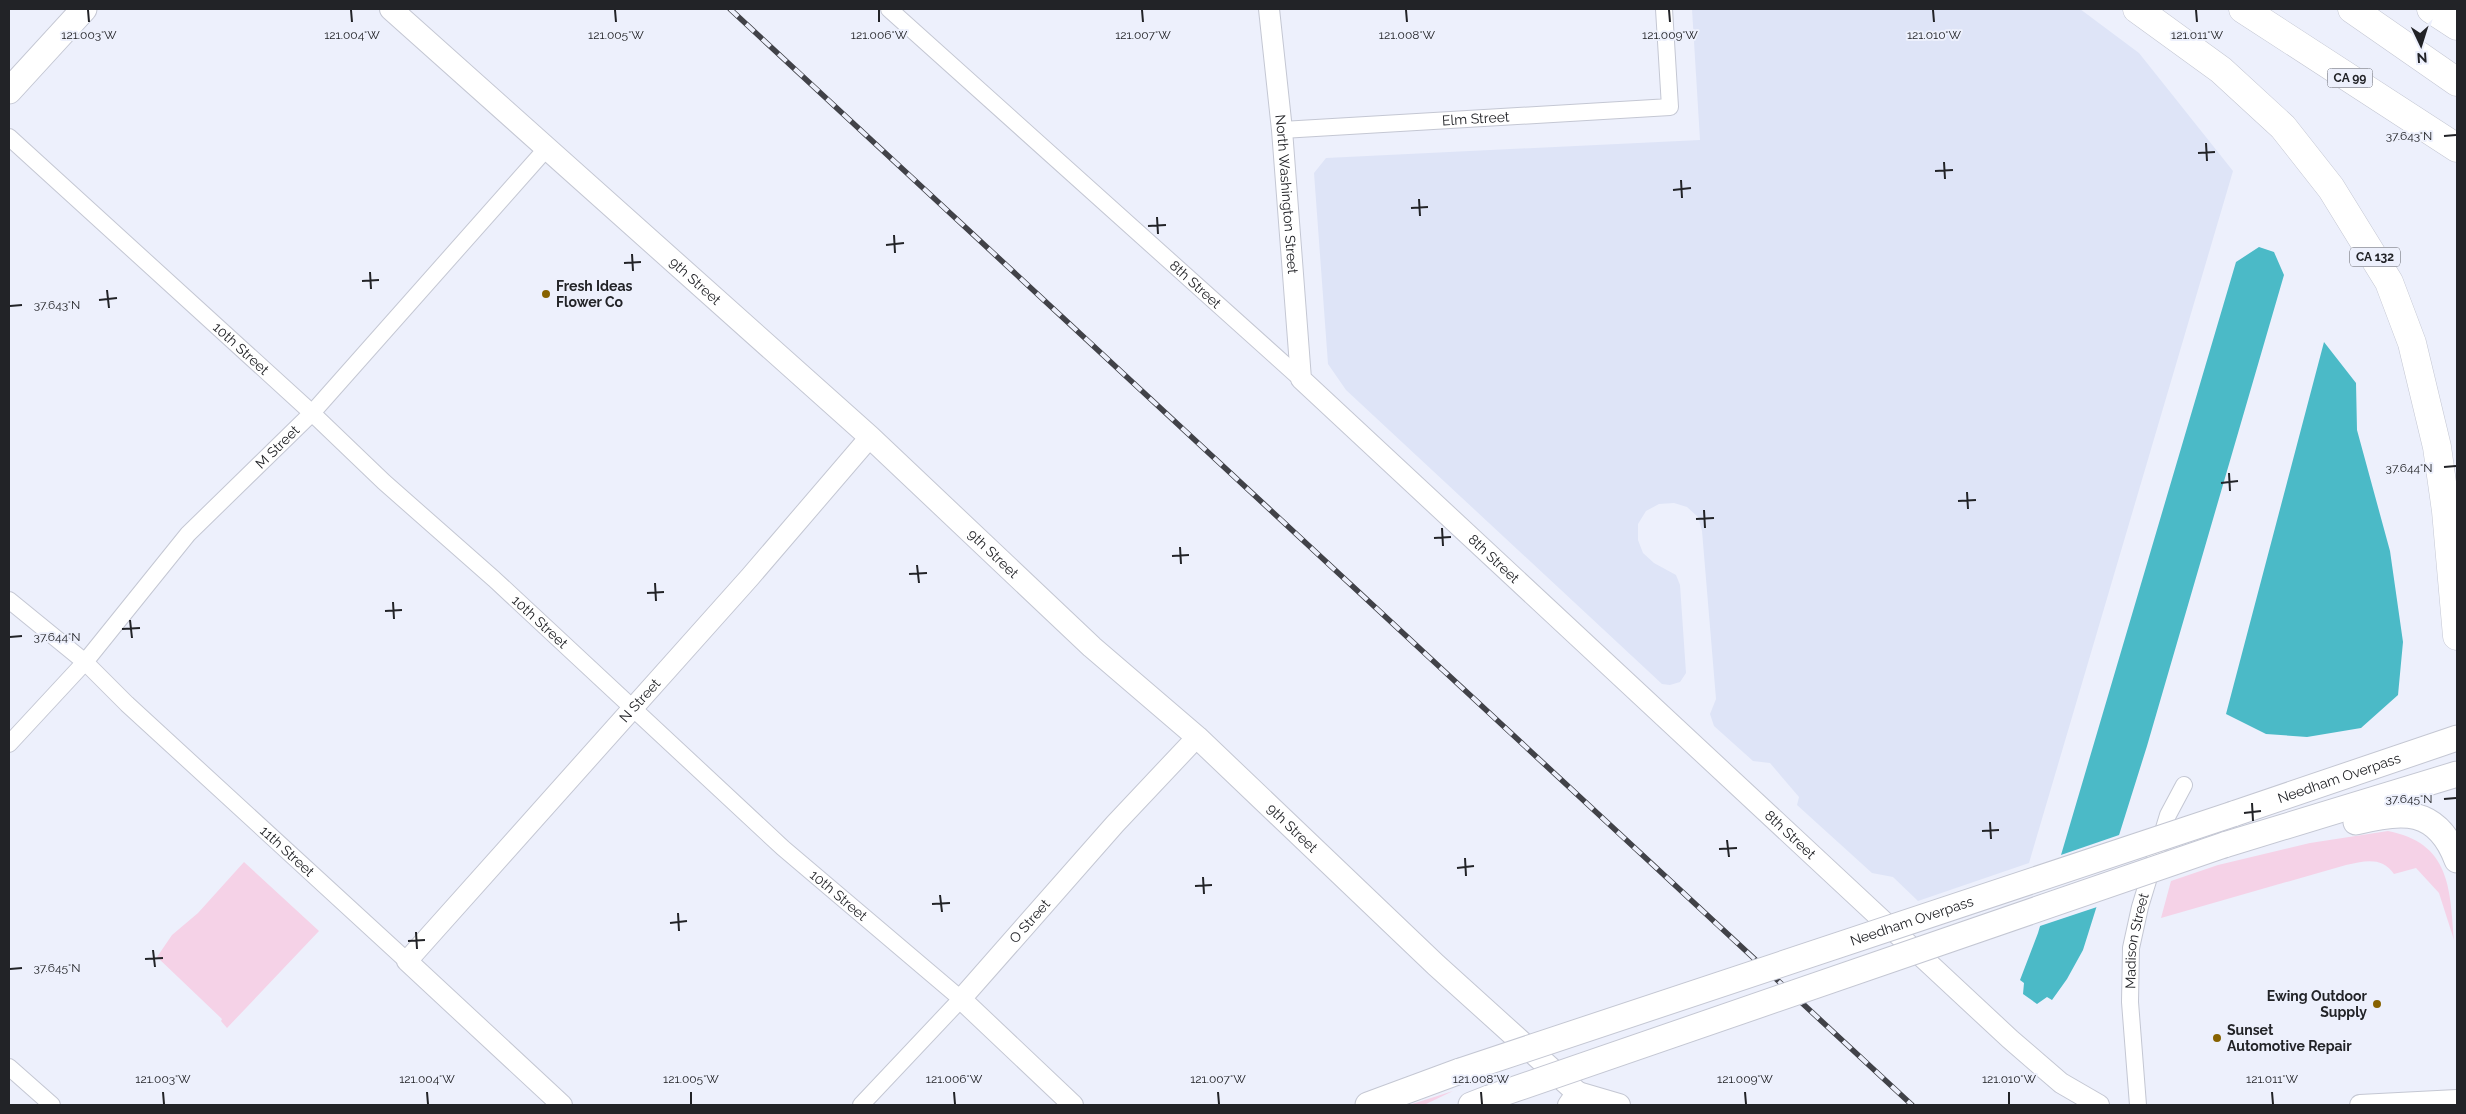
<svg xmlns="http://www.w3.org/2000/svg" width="2466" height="1114" viewBox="0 0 2466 1114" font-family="Raleway,sans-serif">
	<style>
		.built { fill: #dee4f7 }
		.green { fill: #f5d2e7 }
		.water { fill: #4bbac7 }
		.pier { fill: #edf0fc }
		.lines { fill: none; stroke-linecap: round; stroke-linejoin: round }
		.minor-casing { stroke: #c4c7d3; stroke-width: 18 }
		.tertiary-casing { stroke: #c4c7d3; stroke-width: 22 }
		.secondary-casing { stroke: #c4c7d3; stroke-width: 24 }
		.primary-casing { stroke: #c4c7d3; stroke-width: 27 }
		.motorway-casing { stroke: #c4c7d3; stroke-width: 29 }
		.minor { stroke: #fff; stroke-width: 16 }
		.tertiary { stroke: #fff; stroke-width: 20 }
		.secondary { stroke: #fff; stroke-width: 22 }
		.primary { stroke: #fff; stroke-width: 25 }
		.motorway { stroke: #fff; stroke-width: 28 }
		.rail-casing { stroke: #414248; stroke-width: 5.5 }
		.rail { stroke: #edf0fc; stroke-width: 4; stroke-dasharray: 11; stroke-linecap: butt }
		.primary-bridge-casing { stroke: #c4c7d3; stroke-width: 27; stroke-linecap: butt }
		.primary-bridge { stroke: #fff; stroke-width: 25 }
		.ticks { fill: none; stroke: #222327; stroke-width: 2 }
		.poi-dot { fill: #876200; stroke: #edf0fc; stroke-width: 2 }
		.labels { text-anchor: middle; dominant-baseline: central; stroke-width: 4; stroke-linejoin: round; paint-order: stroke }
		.shield { fill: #edf0fc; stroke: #5f6067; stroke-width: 1 }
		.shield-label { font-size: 12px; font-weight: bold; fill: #222327 }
		.street-label { font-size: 14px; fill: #222327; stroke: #edf0fc }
		.poi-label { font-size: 14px; font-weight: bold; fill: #222327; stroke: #edf0fc; text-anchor: start }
		.ticks-label { font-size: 12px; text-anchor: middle; fill: #222327; stroke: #edf0fc; stroke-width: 4; stroke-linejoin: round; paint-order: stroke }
	</style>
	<rect width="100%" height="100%" fill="#edf0fc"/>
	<path class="built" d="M 1692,9 L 2080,9 L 2139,53 L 2233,171 L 2029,863 L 1918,901 L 1893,877 L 1872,873 L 1797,805 L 1799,797 L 1770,763 L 1753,761 L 1714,726 L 1710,714 L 1716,699 L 1702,531 L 1698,517 L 1687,507 L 1674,503 L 1659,504 L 1646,511 L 1638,524 L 1638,540 L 1643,553 L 1654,563 L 1676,575 L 1680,585 L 1686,673 L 1680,682 L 1670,685 L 1662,684 L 1346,390 L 1328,364 L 1314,173 L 1326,158 L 1700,140 Z"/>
	<g class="green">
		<path d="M 2388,831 C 2450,843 2450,888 2454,940 L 2439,893 L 2416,868 L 2394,874 C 2382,856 2364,861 2346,865 L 2161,918 L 2171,881 L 2218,865 L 2310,843 Z"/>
		<path d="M 244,862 L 319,931 L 227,1028 L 221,1021 L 222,1019 L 157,957 L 172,935 L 198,913 Z"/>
		<path d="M 1453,1091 L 1424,1105 L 1409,1105 Z"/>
	</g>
	<g class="water">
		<path d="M 2259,247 L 2274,252 L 2284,275 L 2147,746 L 2083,950 L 2067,979 L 2052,1000 L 2047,997 L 2037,1004 L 2023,994 L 2024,983 L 2020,980 L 2038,933 L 2236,262 Z"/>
		<path d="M 2324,342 L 2356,383 L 2357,430 L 2390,551 L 2403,642 L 2398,695 L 2361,728 L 2307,737 L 2266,734 L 2226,714 Z"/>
	</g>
	<path class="pier" d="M 2122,834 L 2100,906 L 2037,927 L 2058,856 Z"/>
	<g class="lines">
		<defs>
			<g id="minor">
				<path id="s1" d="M 889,9 L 1301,379"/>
				<path id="s2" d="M 1282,130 L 1670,107 L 1664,9"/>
				<path id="s3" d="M 9,137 L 312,413 L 384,482 L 494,579 L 783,848 L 961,999 L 861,1105"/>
				<path id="s4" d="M 9,600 L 85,662 L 127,704 L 407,961"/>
				<path id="s5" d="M 9,744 L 85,662 L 188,534 L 312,413 L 546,149"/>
				<path d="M 9,1067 L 52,1105"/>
				<path id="s6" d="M 2138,1105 L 2130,1002 L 2131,948 L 2140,907 L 2168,815 L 2184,785"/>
			</g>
			<g id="tertiary">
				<path id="s7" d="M 1269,9 L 1282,130 L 1301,379 L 2010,1039 L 2061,1083 L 2099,1105"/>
				<path id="s8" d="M 562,1105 L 407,961 L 750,577 L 870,437"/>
				<path id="s9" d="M 1073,1105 L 961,999 L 1115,824 L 1197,737"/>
				<path d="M 1568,1105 L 1577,1092"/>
				<path d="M 2360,1105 L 2457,1100"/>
			</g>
			<g id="secondary">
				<path id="s10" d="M 391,9 L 870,437 L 1092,647 L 1197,737 L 1436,965 L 1591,1105"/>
				<path d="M 1578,1093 L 1619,1105"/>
			</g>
			<g id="primary">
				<path d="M 9,91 L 84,9"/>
				<path id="s11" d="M 2233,814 L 2457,738"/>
				<path d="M 2356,822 C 2402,810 2437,807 2457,860"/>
				<path d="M 2224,845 L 2457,774"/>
				<path d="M 1368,1105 L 1460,1071"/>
				<path d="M 1471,1105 L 1489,1098"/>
			</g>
			<g id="motorway">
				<path d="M 2137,9 L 2221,70 L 2283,127 L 2331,188 L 2389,282 L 2412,343 L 2437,447 L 2446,511 L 2457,636"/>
				<path d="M 2243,9 L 2457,148"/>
				<path d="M 2352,9 L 2457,82"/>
				<path d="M 2431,9 L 2457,26"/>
			</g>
		</defs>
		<use href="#minor" class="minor-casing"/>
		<use href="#tertiary" class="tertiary-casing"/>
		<use href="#secondary" class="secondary-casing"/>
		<use href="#primary" class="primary-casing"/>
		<use href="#motorway" class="motorway-casing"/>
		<use href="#minor" class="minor"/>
		<use href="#tertiary" class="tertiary"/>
		<use href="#secondary" class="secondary"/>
		<use href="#primary" class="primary"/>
		<use href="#motorway" class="motorway"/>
		<defs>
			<path id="rail" d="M 730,9 L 1912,1105"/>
		</defs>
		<use href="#rail" class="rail-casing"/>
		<use href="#rail" class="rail"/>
		<defs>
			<g id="primary-bridge">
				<path id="s12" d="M 1460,1071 L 2233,814"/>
				<path d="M 1489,1098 L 2224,845"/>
			</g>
		</defs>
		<use href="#primary-bridge" class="primary-bridge-casing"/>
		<use href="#primary-bridge" class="primary-bridge"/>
	</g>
	<path class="ticks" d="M 88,10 L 89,22M 351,10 L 352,22M 615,10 L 616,22M 879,10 L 879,22M 1142,10 L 1143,22M 1406,10 L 1407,22M 1669,10 L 1670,22M 1933,10 L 1934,22M 2196,10 L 2197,22M 2444,136 L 2456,135M 2206,143 L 2207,161M 2198,153 L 2215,152M 1944,162 L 1945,179M 1935,171 L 1953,170M 1681,180 L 1682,198M 1673,190 L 1691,188M 1419,199 L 1420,216M 1411,208 L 1428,207M 1157,217 L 1158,234M 1148,226 L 1166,225M 894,235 L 895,253M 886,245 L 904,243M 632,254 L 633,271M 624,263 L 641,262M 370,272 L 371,289M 362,281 L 379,280M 107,290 L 109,308M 99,300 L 117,298M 10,306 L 22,305M 2444,467 L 2456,466M 2229,473 L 2230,491M 2221,483 L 2238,481M 1967,492 L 1968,509M 1958,501 L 1976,500M 1704,510 L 1705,528M 1696,519 L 1714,518M 1442,528 L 1443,546M 1434,538 L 1451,537M 1180,547 L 1181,564M 1172,556 L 1189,555M 917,565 L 919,583M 909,574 L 927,573M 655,583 L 656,601M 647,593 L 664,592M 393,602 L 394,619M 385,611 L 402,610M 130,620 L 132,638M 122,629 L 140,628M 10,637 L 22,636M 2444,799 L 2456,798M 2252,803 L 2253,821M 2244,813 L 2261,811M 1990,822 L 1991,839M 1982,831 L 1999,830M 1727,840 L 1729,857M 1719,849 L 1737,848M 1465,858 L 1466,876M 1457,868 L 1474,866M 1203,877 L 1204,894M 1195,886 L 1212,885M 940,895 L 942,912M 932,904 L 950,903M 678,913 L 679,931M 670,923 L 687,921M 416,932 L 417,949M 408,941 L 425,940M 153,950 L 155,967M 145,959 L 163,958M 10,969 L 22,968M 163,1092 L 164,1104M 427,1092 L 428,1104M 691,1092 L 691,1104M 954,1092 L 955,1104M 1218,1092 L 1219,1104M 1481,1092 L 1482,1104M 1745,1092 L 1746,1104M 2009,1092 L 2009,1104M 2272,1092 L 2273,1104"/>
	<g class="poi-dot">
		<circle cx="546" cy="294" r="5"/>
		<circle cx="2377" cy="1004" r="5"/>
		<circle cx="2217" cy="1038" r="5"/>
	</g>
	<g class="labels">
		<g class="shield">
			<rect x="2327.5" y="68.5" width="45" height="19" rx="4"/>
			<rect x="2350" y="247.5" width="50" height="19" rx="4"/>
		</g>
		<g class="shield-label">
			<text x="2350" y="78">CA 99</text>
			<text x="2375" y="257">CA 132</text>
		</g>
		<g class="street-label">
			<text stroke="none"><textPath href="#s2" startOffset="194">Elm Street</textPath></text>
			<text stroke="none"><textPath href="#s7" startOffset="186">North Washington Street</textPath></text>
			<text stroke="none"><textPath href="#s10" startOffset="408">9th Street</textPath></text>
			<text stroke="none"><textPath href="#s1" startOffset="412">8th Street</textPath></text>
			<text stroke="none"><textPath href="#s3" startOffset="314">10th Street</textPath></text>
			<text stroke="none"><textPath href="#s5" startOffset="401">M Street</textPath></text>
			<text stroke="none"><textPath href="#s10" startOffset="812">9th Street</textPath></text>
			<text stroke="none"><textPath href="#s7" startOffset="635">8th Street</textPath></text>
			<text stroke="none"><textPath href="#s3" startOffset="719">10th Street</textPath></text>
			<text stroke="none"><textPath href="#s8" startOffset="561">N Street</textPath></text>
			<text stroke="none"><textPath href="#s11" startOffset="112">Needham Overpass</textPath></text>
			<text stroke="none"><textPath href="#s10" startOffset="1218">9th Street</textPath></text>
			<text stroke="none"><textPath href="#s7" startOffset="1040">8th Street</textPath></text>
			<text stroke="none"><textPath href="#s4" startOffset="375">11th Street</textPath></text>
			<text stroke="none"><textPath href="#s3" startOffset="1124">10th Street</textPath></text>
			<text stroke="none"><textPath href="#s12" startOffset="476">Needham Overpass</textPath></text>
			<text stroke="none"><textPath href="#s9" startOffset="258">O Street</textPath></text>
			<text stroke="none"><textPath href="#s6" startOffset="165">Madison Street</textPath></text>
		</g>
		<g class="poi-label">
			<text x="556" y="286">Fresh Ideas<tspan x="556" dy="16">Flower Co</tspan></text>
			<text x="2367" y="996" text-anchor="end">Ewing Outdoor<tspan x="2367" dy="16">Supply</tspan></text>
			<text x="2227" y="1030">Sunset<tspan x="2227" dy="16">Automotive Repair</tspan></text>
		</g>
	</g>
	<g class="ticks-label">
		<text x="89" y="39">121.003°W</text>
		<text x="352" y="39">121.004°W</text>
		<text x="616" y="39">121.005°W</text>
		<text x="879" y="39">121.006°W</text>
		<text x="1143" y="39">121.007°W</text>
		<text x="1407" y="39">121.008°W</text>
		<text x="1670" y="39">121.009°W</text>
		<text x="1934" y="39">121.010°W</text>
		<text x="2197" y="39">121.011°W</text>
		<text x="2409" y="140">37.643°N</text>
		<text x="57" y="309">37.643°N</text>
		<text x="2409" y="472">37.644°N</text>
		<text x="57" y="641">37.644°N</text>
		<text x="2409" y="803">37.645°N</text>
		<text x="57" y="972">37.645°N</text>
		<text x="163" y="1083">121.003°W</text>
		<text x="427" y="1083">121.004°W</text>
		<text x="691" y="1083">121.005°W</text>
		<text x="954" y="1083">121.006°W</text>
		<text x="1218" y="1083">121.007°W</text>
		<text x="1481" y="1083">121.008°W</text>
		<text x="1745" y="1083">121.009°W</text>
		<text x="2009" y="1083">121.010°W</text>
		<text x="2272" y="1083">121.011°W</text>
	</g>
	<rect width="2466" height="1114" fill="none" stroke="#222327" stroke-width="20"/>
	<g transform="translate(2421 45) rotate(176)" stroke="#edf0fc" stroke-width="4" paint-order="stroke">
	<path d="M0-4L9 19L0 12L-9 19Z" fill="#222327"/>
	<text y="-8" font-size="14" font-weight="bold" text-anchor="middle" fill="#222327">N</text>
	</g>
</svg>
